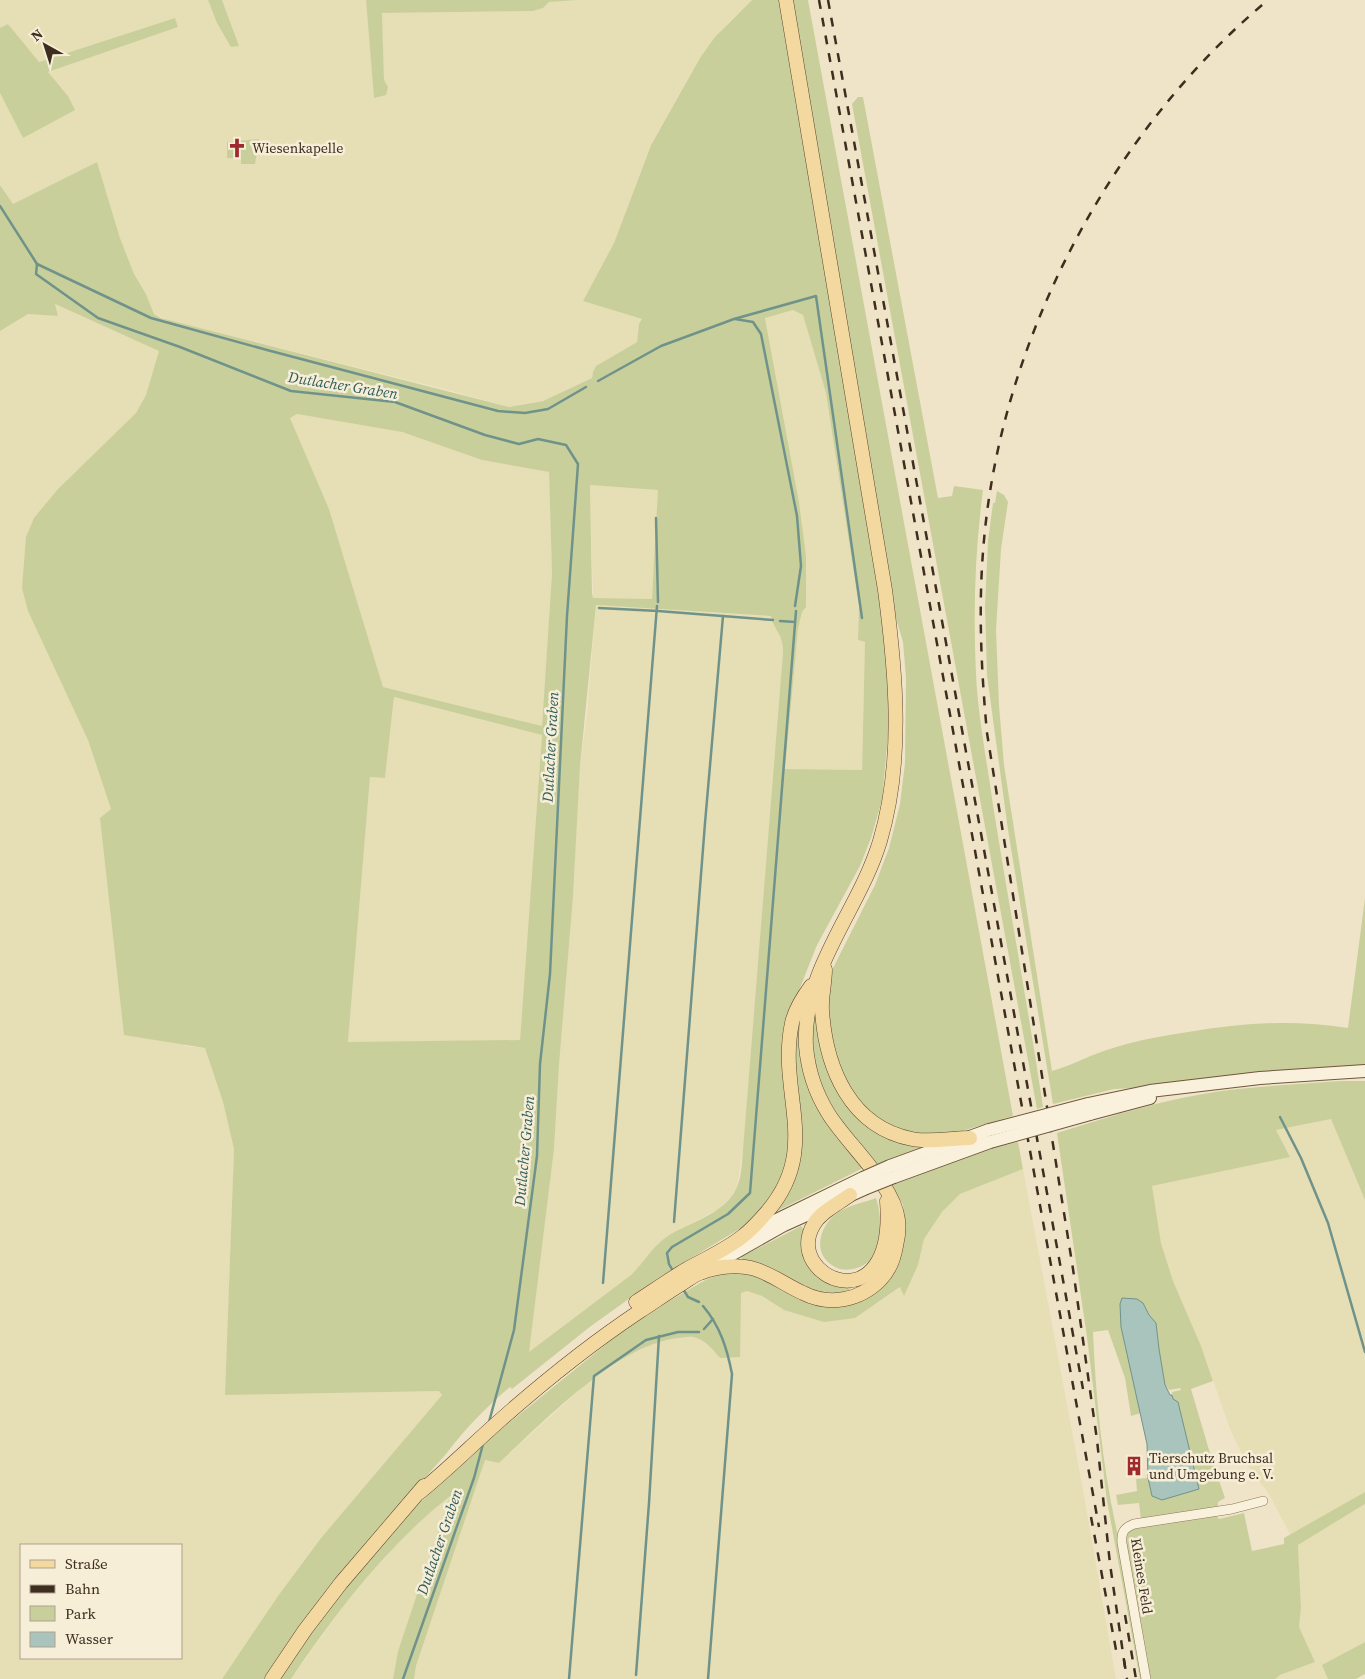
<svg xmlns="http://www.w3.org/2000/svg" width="1365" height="1679" viewBox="0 0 1365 1679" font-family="'Source Serif 4',serif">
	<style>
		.farmland { fill: #e6deb5; fill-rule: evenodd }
		.green { fill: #c9cf9b; fill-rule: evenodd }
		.water { fill: #a9c4bc; stroke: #6f938a }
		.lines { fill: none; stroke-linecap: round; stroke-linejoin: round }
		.stream { stroke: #6f938a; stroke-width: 2.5 }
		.minor-casing { stroke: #8d765c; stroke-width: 10 }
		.secondary-casing { stroke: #6f573f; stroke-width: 14 }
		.primary-casing { stroke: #5b4430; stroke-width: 15 }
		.minor { stroke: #faf1dc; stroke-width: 9 }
		.secondary { stroke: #faf1dc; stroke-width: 12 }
		.primary { stroke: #f3d9a0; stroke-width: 14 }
		.rail { stroke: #3d2e20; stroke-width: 2.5; stroke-dasharray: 9 9; stroke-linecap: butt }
		.secondary-bridge-casing { stroke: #6f573f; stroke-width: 14; stroke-linecap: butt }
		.secondary-bridge { stroke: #faf1dc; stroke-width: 12 }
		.labels { text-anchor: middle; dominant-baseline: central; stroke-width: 5; stroke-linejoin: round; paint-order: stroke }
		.poi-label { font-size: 14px; fill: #3d2e20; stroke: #f7eed8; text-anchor: start }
		.street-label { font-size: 14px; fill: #3d2e20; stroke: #f7eed8 }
		.water-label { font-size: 15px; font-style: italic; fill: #2f5d5a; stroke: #f7eed8 }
	</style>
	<rect width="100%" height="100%" fill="#f0e4c8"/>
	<g class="farmland">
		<path d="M 0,0 L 208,0 L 217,23 L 239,46 L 222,0 L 366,0 L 374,98 L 384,80 L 382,13 L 533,11 L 543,8 L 549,2 L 578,0 L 752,0 L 728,23 L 700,58 L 651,144 L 614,243 L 583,301 L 643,319 L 639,324 L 637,342 L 601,363 L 593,372 L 592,378 L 545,400 L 509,407 L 448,390 L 172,321 L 154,314 L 146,294 L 134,274 L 120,238 L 97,162 L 13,204 L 0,185 L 0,93 L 23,138 L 68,96 L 48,72 L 178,27 L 175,18 L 38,62 L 8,24 L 0,28 Z"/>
		<path d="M 54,304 L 160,351 L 146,395 L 136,413 L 58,489 L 88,740 L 111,809 L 185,1046 L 205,1048 L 223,1102 L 234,1149 L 225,1395 L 440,1391 L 442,1395 L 321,1538 L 278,1596 L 222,1679 L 0,1679 L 0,331 L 28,314 L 58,316 ZM 21,1545 L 181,1545 L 181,1658 L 21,1658 Z"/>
		<path d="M 794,310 L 803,314 L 826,393 L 859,606 L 858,640 L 865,642 L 862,770 L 785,769 L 798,629 L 802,612 L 806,607 L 806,556 L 799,502 L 765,317 Z"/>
		<path d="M 297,414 L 402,432 L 482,460 L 549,472 L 552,573 L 542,726 L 383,687 L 329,509 L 290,418 Z"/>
		<path d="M 590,485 L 659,490 L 652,600 L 593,598 Z"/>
		<path d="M 596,605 L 771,616 L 772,623 L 780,636 L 782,643 L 783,652 L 743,1149 L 737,1187 L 730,1198 L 720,1208 L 666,1237 L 656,1246 L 641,1266 L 631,1275 L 528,1353 L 554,1149 L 559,1065 L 573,897 L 580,766 L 587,714 Z"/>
		<path d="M 394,697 L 542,735 L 520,1040 L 348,1043 L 370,777 L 385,778 Z"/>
		<path d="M 1331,1119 L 1365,1200 L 1365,1492 L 1291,1536 L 1269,1494 L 1247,1465 L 1230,1429 L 1201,1346 L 1173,1281 L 1161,1243 L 1152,1186 L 1289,1157 L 1276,1130 Z"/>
		<path d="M 1023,1169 L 1083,1490 L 1116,1679 L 414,1679 L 416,1666 L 485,1460 L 499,1463 L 586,1384 L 623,1359 L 647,1346 L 667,1339 L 692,1337 L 705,1341 L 720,1358 L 741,1293 L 747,1291 L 762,1296 L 784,1310 L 855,1318 L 901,1287 L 904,1295 L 918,1265 L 924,1239 L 942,1212 L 960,1194 Z"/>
		<path d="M 451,1495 L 398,1651 L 393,1679 L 291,1679 L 347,1601 L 400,1540 L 427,1514 Z"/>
		<path d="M 1365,1504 L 1365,1642 L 1323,1665 L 1328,1679 L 1275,1679 L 1280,1675 L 1315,1662 L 1299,1627 L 1301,1608 L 1298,1545 Z"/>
	</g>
	<g class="green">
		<path d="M 208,0 L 222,0 L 239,46 L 231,47 L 217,23 Z"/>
		<path d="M 366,0 L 578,0 L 549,2 L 543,8 L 533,11 L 382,13 L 384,80 L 388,87 L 386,95 L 374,98 Z"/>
		<path d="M 752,0 L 780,0 L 876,577 L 884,629 L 888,679 L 888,735 L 882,800 L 871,838 L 860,866 L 817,945 L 796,998 L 791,1143 L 783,1179 L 767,1204 L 746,1225 L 658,1278 L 591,1326 L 512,1389 L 510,1387 C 486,1407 465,1429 446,1454 L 334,1581 L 264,1679 L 222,1679 L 278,1596 L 321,1538 L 442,1395 L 439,1391 L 225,1395 L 234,1149 L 223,1102 L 205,1048 L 124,1035 L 100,818 L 111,809 L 88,740 L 28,611 L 22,588 L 26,537 L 34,518 L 58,489 L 136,413 L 146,395 L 159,351 L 55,304 L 58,316 L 28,314 L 0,331 L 0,185 L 13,204 L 97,162 L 120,238 L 134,274 L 146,294 L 154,314 L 161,318 L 509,407 L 543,401 L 592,378 L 593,372 L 596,366 L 637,342 L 639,324 L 642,319 L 583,301 L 614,243 L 651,145 L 700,58 L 715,37 ZM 793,310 L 803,315 L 826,393 L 859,606 L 858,640 L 865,642 L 862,770 L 785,769 L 798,629 L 802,612 L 806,607 L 806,556 L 799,502 L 765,318 ZM 297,414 L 402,432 L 482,460 L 549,472 L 552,573 L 542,726 L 383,687 L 329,509 L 290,418 ZM 590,485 L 658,490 L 652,599 L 593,598 L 592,593 ZM 596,605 L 771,616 C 772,624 776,628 780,636 C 782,641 783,647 783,652 L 743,1149 C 742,1161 742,1175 737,1187 C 725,1215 688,1222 665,1238 C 651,1248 643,1264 631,1275 L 529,1352 L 554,1149 L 559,1065 L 573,897 L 580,766 ZM 394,697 L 542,735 L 520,1040 L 348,1042 L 370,777 L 385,778 Z"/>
		<path d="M 792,0 L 808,0 L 1013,1116 L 945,1136 L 929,1138 L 883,1124 L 849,1092 L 827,1025 L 829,985 L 833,968 L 875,885 L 889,848 L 900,804 L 905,763 L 906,678 L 903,642 L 895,615 Z"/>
		<path d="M 175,18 L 178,27 L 48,72 L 68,96 L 75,110 L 23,138 L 0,93 L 0,28 L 8,24 L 39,62 Z"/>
		<path d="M 858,97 L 863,97 L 938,498 L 952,496 L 954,486 L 983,490 C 975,550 973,612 976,674 C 978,717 987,761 993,805 C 1009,906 1028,1006 1043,1107 L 1037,1109 L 852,104 Z"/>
		<path d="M 259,139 L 255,164 L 241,164 L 241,159 L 227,158 L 227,142 Z"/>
		<path d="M 997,491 L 1004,495 L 1008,502 L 1001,549 L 996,630 L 999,705 L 1004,765 L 1052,1071 C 1073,1065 1092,1054 1113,1048 C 1137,1040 1163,1036 1188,1032 C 1244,1023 1292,1019 1348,1028 L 1365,898 L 1365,1066 L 1323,1067 L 1243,1074 L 1138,1088 L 1114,1089 L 1053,1104 L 1008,830 L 987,675 L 985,606 L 988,541 L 993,503 L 995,503 Z"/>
		<path d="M 819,998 L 825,1063 L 894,1141 L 923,1148 L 877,1164 C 835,1116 795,1065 819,998 Z"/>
		<path d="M 800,1010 L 801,1046 L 863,1168 L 777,1211 L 776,1210 L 792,1183 L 793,1067 Z"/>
		<path d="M 1340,1081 L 1365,1081 L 1365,1200 L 1331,1119 L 1276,1130 L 1290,1157 L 1152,1186 L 1161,1243 L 1173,1281 L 1201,1346 L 1213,1381 L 1191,1389 L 1212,1460 L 1225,1498 L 1218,1502 L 1218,1507 L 1141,1520 L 1139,1503 L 1118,1505 L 1116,1495 L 1137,1491 L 1136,1479 L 1148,1478 L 1152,1496 L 1173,1399 L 1172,1392 L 1181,1390 L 1180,1388 L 1169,1390 L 1165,1385 L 1159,1349 L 1156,1323 L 1149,1315 L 1143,1303 L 1121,1327 L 1141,1413 L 1131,1416 L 1125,1378 L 1108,1330 L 1093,1332 C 1096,1402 1103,1472 1119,1540 L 1127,1530 L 1214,1513 L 1219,1519 L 1244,1513 L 1252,1551 L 1284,1544 L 1284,1538 L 1365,1492 L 1365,1504 L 1298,1545 L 1301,1608 L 1299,1627 L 1315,1662 L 1280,1675 L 1275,1679 L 1140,1679 L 1107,1501 L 1087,1337 L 1057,1133 C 1111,1116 1165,1099 1221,1091 C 1260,1086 1300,1084 1340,1081 Z"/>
		<path d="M 1018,1142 L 1023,1169 L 960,1194 L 942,1212 L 924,1239 L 918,1265 L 904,1296 L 900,1287 L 855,1318 L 824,1322 L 784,1310 L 762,1296 L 747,1291 L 741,1293 L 740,1357 L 720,1358 C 712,1349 706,1340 693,1337 C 689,1336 683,1338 678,1338 C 618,1344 542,1423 499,1463 L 485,1460 L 416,1666 L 414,1679 L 393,1679 L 398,1651 L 450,1496 C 387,1546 336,1612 291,1679 L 278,1679 L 347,1582 L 395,1527 L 437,1486 L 470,1458 L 493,1436 L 615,1337 L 652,1311 L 707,1279 L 729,1272 L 748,1272 L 855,1302 L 901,1248 L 906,1225 L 903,1205 L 892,1185 L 969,1154 Z"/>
		<path d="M 876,1198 C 883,1218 884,1261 857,1268 C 850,1270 842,1271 835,1267 C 810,1254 820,1223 840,1211 C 851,1205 865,1202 876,1198 Z"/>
		<path d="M 801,1226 L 804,1230 C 801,1250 806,1276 828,1283 C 835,1286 844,1286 851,1287 L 850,1292 C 836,1294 822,1293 808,1287 C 786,1279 768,1262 743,1260 L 741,1257 Z"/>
		<path d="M 1365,1642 L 1365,1674 L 1356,1679 L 1328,1679 L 1322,1665 Z"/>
	</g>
	<path class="water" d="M 1122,1298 L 1137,1299 L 1143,1303 L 1149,1315 L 1156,1323 L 1159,1349 L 1165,1385 L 1170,1395 L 1172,1395 L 1173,1399 L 1178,1402 L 1199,1489 L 1162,1500 L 1152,1496 L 1148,1478 L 1147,1444 L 1121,1327 L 1120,1304 Z"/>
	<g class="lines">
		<g class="stream">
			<path d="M 0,206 L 37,264 L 36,274 L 98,318 L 180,347 L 291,391 L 395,402 L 485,435 L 519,444 L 538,439 L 566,445 L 578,464 L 567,616 L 550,974 L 540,1064 L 537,1156 L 514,1330 L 489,1422"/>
			<path d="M 37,264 L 151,318 L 267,350 L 498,411 L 525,413 L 548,409 L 586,387"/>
			<path d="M 735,319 L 753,322 L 761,334 L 797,516 L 801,566 L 795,606"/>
			<path d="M 598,381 L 661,346 L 734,319 L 816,296 L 862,618"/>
			<path d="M 656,518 L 658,602"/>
			<path d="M 599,608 L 658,611 L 773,620"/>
			<path d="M 780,621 L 795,622"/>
			<path d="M 1280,1117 L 1301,1158 L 1328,1223 L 1365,1352"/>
			<path d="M 674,1222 L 705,823 L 723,616"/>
			<path d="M 673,1271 L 669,1264 L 667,1253 L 672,1247 L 728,1214 L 750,1193 L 796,611"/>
			<path d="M 603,1283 L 657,606"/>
			<path d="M 683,1289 L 688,1297 L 699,1302"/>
			<path d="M 703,1306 C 720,1326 727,1348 732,1374 L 708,1679"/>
			<path d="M 704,1329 L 713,1319"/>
			<path d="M 636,1675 L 649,1503 L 659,1336"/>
			<path d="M 403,1679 L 474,1478 L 483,1444"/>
			<path d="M 569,1679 L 594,1376 L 646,1340 L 678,1332 L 699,1332"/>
		</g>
		<defs>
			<path id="minor" d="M 1146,1679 L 1122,1543 C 1121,1532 1124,1528 1134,1524 L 1232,1509 L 1263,1501"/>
			<g id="secondary">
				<path d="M 1088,1104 L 1150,1091 L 1260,1078 L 1365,1071"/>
				<path d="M 1090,1114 L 1150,1098"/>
				<path d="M 890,1166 L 989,1130"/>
				<path d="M 894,1177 L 990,1142"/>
				<path d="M 750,1233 L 863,1178"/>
				<path d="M 708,1268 L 784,1225 L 864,1189"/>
			</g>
			<g id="primary">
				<path d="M 825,969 C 825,983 821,998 822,1011 C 826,1068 850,1127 912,1139 C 931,1143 951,1138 970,1138"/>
				<path d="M 850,1195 C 838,1204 822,1211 814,1224 C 781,1278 897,1328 887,1201"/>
				<path d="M 636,1302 C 653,1291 670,1279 687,1269 C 705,1259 727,1249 743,1236 C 751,1230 760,1220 767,1212 C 822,1148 777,1093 792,1023 C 795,1009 803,997 811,986"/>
				<path d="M 420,1492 C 447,1470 471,1446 497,1423 C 542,1383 589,1345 640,1311 C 654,1302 668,1292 683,1283 C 688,1280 694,1275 700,1273 C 714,1267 736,1264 751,1268 C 769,1272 785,1285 803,1293 C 829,1306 859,1301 880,1280 C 889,1271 894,1258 896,1246 C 898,1238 899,1228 898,1220 C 894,1184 846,1143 828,1113 C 815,1092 808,1070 806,1046 C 802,969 859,911 880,841 C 904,760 896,673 885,590 L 786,0"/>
				<path d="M 272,1679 L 305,1630 L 341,1583 L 424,1486"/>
			</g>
		</defs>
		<use href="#minor" class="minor-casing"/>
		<use href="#secondary" class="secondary-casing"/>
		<use href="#primary" class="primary-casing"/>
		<use href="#minor" class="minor"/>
		<use href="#secondary" class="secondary"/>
		<use href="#primary" class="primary"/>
		<g class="rail">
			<path d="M 819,0 L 1099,1527"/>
			<path d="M 828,0 L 1083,1389"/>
			<path d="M 1091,1517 L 1117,1655"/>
			<path d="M 1125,1615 L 1136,1679"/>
			<path d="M 1124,1660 L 1127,1679"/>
			<path d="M 1125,1667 L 1110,1564 L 1097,1440 L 1073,1269 L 987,733 C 981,668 978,604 984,540 C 1002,337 1112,130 1268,0"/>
		</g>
		<defs>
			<g id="secondary-bridge">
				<path d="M 989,1130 L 1088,1104"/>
				<path d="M 990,1142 L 1090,1114"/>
				<path d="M 863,1178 L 890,1166"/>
				<path d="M 864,1189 L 894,1177"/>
			</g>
		</defs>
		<use href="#secondary-bridge" class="secondary-bridge-casing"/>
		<use href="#secondary-bridge" class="secondary-bridge"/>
	</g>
	<defs>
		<symbol id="church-bare" viewBox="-9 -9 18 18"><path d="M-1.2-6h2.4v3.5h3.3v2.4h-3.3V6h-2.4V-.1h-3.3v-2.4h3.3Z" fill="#9e2a2b" stroke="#f7eed8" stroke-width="2.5" paint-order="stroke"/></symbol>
		<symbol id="building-bare" viewBox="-9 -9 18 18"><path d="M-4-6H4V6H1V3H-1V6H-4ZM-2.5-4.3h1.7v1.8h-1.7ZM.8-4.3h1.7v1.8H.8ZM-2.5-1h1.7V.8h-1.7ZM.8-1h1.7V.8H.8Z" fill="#9e2a2b" stroke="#f7eed8" stroke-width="2.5" paint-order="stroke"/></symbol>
	</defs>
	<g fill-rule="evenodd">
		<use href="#church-bare" x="223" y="134" width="28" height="28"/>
		<use href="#building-bare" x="1120" y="1452" width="28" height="28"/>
	</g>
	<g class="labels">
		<g class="poi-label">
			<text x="252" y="148">Wiesenkapelle</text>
			<text x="1149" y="1458">Tierschutz Bruchsal<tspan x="1149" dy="16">und Umgebung e. V.</tspan></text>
		</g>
		<g class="street-label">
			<text transform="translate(1142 1576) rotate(81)">Kleines Feld</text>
		</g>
		<g class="water-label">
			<text transform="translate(343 385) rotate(9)">Dutlacher Graben</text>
			<text transform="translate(550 747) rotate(-87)">Dutlacher Graben</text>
			<text transform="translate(524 1151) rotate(-85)">Dutlacher Graben</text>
			<text transform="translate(439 1542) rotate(-71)">Dutlacher Graben</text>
		</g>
	</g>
	<rect x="20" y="1544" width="162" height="115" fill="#f7eed8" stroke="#ada18e"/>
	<rect x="30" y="1560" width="25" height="8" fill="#f3d9a0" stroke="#ada18e"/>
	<text x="65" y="1569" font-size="15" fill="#3d2e20">Straße</text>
	<rect x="30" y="1585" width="25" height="8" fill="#3d2e20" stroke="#ada18e"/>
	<text x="65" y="1594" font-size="15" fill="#3d2e20">Bahn</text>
	<rect x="30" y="1606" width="25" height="15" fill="#c9cf9b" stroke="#ada18e"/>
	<text x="65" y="1619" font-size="15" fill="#3d2e20">Park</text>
	<rect x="30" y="1632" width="25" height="15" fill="#a9c4bc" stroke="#ada18e"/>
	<text x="65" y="1644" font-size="15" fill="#3d2e20">Wasser</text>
	<g transform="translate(45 45) rotate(321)" stroke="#f7eed8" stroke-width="4" paint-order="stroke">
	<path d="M0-4L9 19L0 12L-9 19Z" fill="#3d2e20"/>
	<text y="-8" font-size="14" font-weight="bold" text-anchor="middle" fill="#3d2e20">N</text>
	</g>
</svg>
